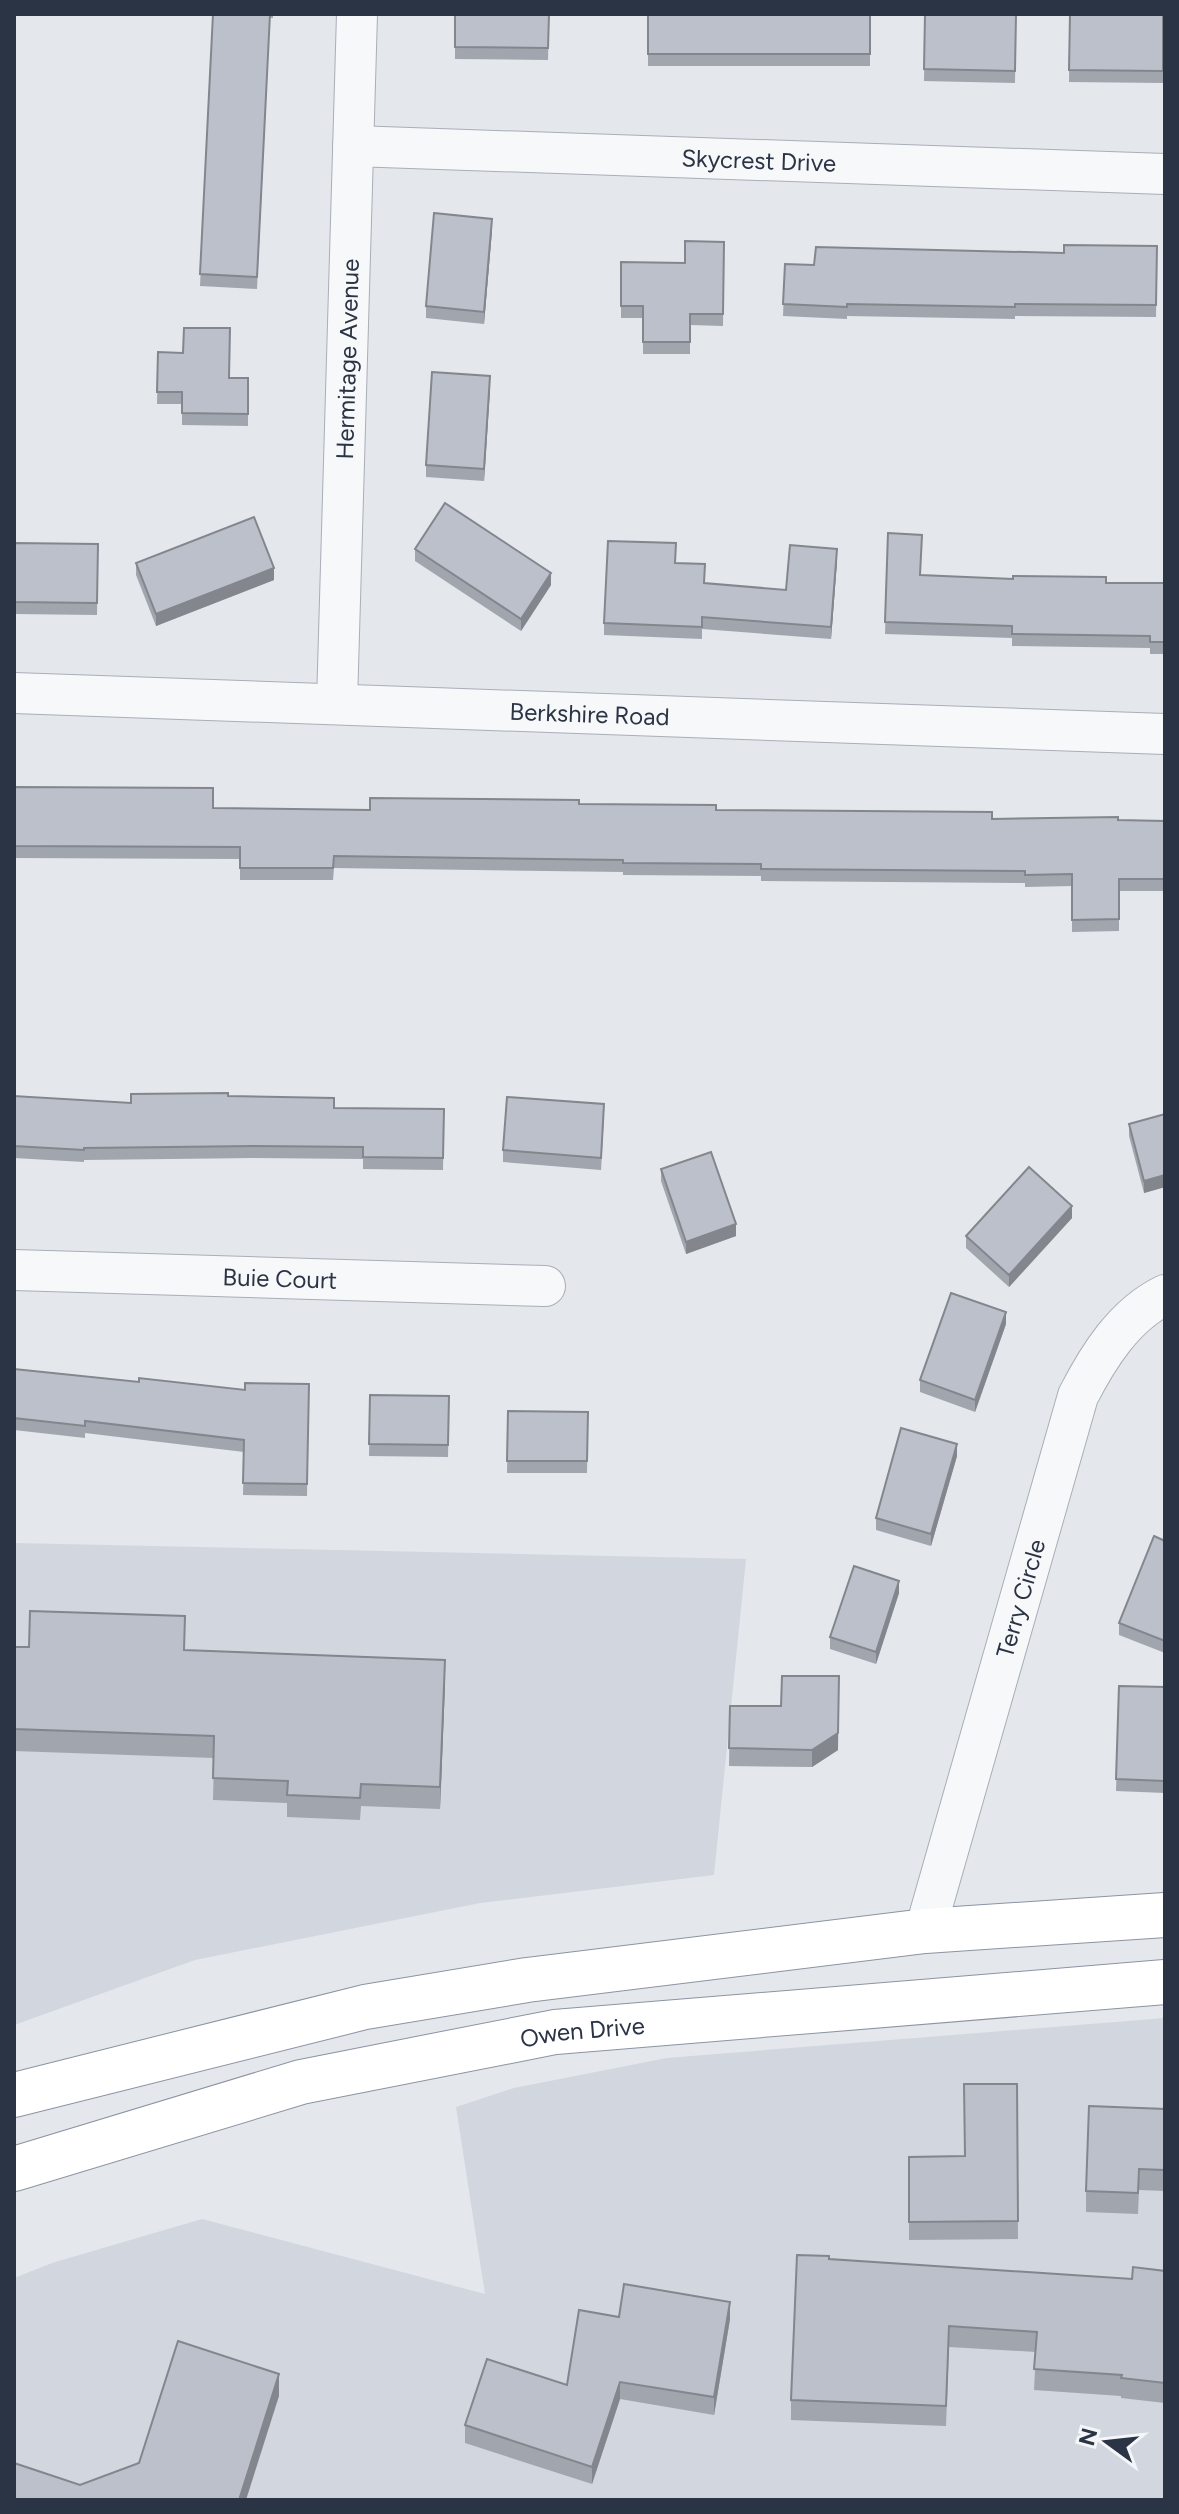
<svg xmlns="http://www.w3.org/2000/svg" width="1179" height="2514" viewBox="0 0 1179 2514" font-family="Figtree,sans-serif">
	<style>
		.built { fill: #d2d6de }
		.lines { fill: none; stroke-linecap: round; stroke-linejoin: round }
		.minor-casing { stroke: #a9aeb7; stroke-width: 42 }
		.trunk-casing { stroke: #8b94a3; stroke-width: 46 }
		.minor { stroke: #f7f8fa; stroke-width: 40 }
		.trunk { stroke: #fff; stroke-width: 44 }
		.wall { fill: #a1a5ae }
		.shaded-wall { fill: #83868d }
		.building { fill: #bbc0ca; stroke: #83868d; stroke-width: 2 }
		.labels { text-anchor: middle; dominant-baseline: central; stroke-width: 7; stroke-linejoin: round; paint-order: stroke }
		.street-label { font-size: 24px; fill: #2b3445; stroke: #f4f6f9 }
	</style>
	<rect width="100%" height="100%" fill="#e4e7ec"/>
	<g class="built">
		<path d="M 14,1543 L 746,1559 L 714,1875 L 480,1903 L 195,1960 L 14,2025 Z"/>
		<path d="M 1165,2018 L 1165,2500 L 14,2500 L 14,2278 L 52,2263 L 202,2219 L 485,2294 L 456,2107 L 514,2088 L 667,2058 Z"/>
	</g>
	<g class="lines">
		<defs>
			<g id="minor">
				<path id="s1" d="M 353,146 L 1165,174"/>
				<path id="s2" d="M 14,693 L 1165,734"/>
				<path id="s3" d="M 337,703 L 357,14"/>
				<path id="s4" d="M 14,1270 L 545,1286"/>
				<path id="s5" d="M 925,1931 L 1078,1396 C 1098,1357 1124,1315 1165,1295"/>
			</g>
			<g id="trunk">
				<path d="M 14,2095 L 365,2007 L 527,1980 L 925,1931 L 1165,1915"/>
				<path id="s6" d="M 14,2169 L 301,2082 L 555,2032 L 1165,1982"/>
			</g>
		</defs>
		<use href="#minor" class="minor-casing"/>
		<use href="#trunk" class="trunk-casing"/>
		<use href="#minor" class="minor"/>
		<use href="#trunk" class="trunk"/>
	</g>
	<g class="wall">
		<path d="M 213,14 L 273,14 L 273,18 L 270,18 L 257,289 L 200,286 Z"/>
		<path d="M 455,14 L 549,14 L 548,60 L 455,59 Z"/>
		<rect x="648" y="14" width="222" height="52"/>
		<path d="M 925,14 L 1016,14 L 1015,83 L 924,81 Z"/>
		<path d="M 1070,14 L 1163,14 L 1163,83 L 1069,82 Z"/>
		<path d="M 492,230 L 484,324 L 426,318 L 426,306 Z"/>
		<path d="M 724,242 L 723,326 L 690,325 L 690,354 L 643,354 L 643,318 L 621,318 L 621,262 L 685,263 Z"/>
		<path d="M 1157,246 L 1156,317 L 1015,316 L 1015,319 L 847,316 L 847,319 L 783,316 L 785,264 L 814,265 L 1064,253 Z"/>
		<path d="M 158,352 L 229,378 L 248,378 L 248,426 L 182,425 L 182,404 L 157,404 Z"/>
		<path d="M 490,388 L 484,481 L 426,477 L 426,465 Z"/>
		<path d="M 888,533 L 921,575 L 1106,583 L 1165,583 L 1165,654 L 1150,654 L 1150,648 L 1012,646 L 1012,638 L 885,634 Z"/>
		<path d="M 14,543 L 98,544 L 97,615 L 14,614 Z"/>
		<path d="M 415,549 L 551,585 L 521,631 L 415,561 Z"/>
		<path d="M 837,561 L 831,639 L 702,629 L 702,639 L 604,635 L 604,623 L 676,563 L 704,583 L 786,590 Z"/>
		<path d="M 136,563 L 274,580 L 156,626 L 136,575 Z"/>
		<path d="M 14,787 L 213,808 L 370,810 L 579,804 L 716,810 L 992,819 L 1165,821 L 1165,891 L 1119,891 L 1119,931 L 1072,932 L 1072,886 L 1025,887 L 1025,883 L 761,881 L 761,876 L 623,875 L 623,872 L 334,868 L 333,880 L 240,880 L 240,859 L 14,858 Z"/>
		<path d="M 14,1096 L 131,1103 L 228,1096 L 334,1108 L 444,1109 L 443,1170 L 363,1169 L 363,1159 L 254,1158 L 84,1160 L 84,1162 L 14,1158 Z"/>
		<path d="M 1165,1114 L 1165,1187 L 1144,1193 L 1129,1136 L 1129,1124 Z"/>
		<path d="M 604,1116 L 601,1170 L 503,1162 L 503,1150 Z"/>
		<path d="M 661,1169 L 736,1236 L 686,1254 L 661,1181 Z"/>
		<path d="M 1072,1218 L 1009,1287 L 966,1248 L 966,1236 Z"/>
		<path d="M 1006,1324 L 975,1412 L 920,1392 L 920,1380 Z"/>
		<path d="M 14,1369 L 139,1382 L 245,1390 L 309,1384 L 307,1496 L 243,1495 L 244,1452 L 85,1433 L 85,1438 L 14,1430 Z"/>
		<path d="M 370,1395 L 449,1396 L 448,1457 L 369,1456 Z"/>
		<path d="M 508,1411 L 588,1412 L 587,1473 L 507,1473 Z"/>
		<path d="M 957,1456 L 931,1546 L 876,1530 L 876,1518 Z"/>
		<path d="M 1165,1541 L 1165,1653 L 1119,1635 L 1119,1623 Z"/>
		<path d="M 899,1593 L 876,1664 L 830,1649 L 830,1637 Z"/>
		<path d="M 14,1647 L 185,1650 L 445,1683 L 440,1809 L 361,1806 L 360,1820 L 287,1817 L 287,1803 L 213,1800 L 214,1758 L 14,1751 Z"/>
		<path d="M 1119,1686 L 1165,1687 L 1165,1793 L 1116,1791 Z"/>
		<path d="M 730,1706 L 838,1750 L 812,1767 L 729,1766 Z"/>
		<path d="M 1017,2084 L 1018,2239 L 909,2240 L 909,2157 L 965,2156 Z"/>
		<path d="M 1165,2109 L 1165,2191 L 1139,2190 L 1138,2214 L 1086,2212 L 1086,2191 Z"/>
		<path d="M 829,2259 L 1132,2279 L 1165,2271 L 1165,2403 L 1121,2398 L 1121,2396 L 1034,2390 L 1036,2352 L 949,2347 L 946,2426 L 791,2420 L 791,2400 Z"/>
		<path d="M 619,2317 L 730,2319 L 714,2415 L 620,2399 L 592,2484 L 465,2443 L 465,2425 L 567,2385 Z"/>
	</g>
	<g class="shaded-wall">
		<path d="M 492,219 L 492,230 L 484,324 L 484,312 Z"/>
		<path d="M 490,376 L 490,388 L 484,481 L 484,469 Z"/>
		<path d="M 837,549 L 837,561 L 831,639 L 831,627 Z"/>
		<path d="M 274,568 L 274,580 L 156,626 L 156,614 Z"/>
		<path d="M 551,573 L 551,585 L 521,631 L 521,619 Z"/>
		<path d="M 1165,1175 L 1165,1187 L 1144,1193 L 1144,1181 Z"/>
		<path d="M 1072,1206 L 1072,1218 L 1009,1287 L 1009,1275 Z"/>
		<path d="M 736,1224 L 736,1236 L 686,1254 L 686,1242 Z"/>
		<path d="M 1006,1312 L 1006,1324 L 975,1412 L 975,1400 Z"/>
		<path d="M 957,1444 L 957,1456 L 931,1546 L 931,1534 Z"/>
		<path d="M 899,1581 L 899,1593 L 876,1664 L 876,1652 Z"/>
		<path d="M 445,1660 L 445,1683 L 440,1809 L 440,1787 Z"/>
		<path d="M 839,1676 L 838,1750 L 812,1767 L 812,1750 Z"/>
		<path d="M 730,2302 L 730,2319 L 714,2415 L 714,2397 Z"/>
		<path d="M 279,2374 L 279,2396 L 246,2500 L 239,2500 Z"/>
		<path d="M 620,2382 L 620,2399 L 592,2484 L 592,2467 Z"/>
	</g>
	<g class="building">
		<path d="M 213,14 L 270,14 L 257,277 L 200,274 Z"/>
		<path d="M 455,14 L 549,14 L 548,48 L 455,47 Z"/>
		<rect x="648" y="14" width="222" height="40"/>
		<path d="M 925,14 L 1016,14 L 1015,71 L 924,69 Z"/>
		<path d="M 1070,14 L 1163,14 L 1163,71 L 1069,70 Z"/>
		<path d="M 434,213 L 492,219 L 484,312 L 426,306 Z"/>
		<path d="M 685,241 L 724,242 L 723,314 L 690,314 L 690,342 L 643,342 L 643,306 L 621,306 L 621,262 L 685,263 Z"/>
		<path d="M 1064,245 L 1157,246 L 1156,305 L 1015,304 L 1015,307 L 847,304 L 847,307 L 783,304 L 785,264 L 814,265 L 816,247 L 1064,253 Z"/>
		<path d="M 184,328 L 230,328 L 229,378 L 248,378 L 248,414 L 182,413 L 182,392 L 157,392 L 158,352 L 183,353 Z"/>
		<path d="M 432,372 L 490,376 L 484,469 L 426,465 Z"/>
		<path d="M 445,503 L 551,573 L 521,619 L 415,549 Z"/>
		<path d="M 254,517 L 274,568 L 156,614 L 136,563 Z"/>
		<path d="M 888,533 L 922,535 L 920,575 L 1013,579 L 1013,576 L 1106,577 L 1106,583 L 1165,583 L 1165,642 L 1150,642 L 1150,636 L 1012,634 L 1012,626 L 885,622 Z"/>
		<path d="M 608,541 L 676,543 L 675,563 L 705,564 L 704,583 L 786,590 L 790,545 L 837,549 L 831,627 L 702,617 L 702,627 L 604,623 Z"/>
		<path d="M 14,543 L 98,544 L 97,603 L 14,602 Z"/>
		<path d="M 14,787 L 213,788 L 213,808 L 370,810 L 370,798 L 579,800 L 579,804 L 716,805 L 716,810 L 992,812 L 992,819 L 1118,817 L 1118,820 L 1165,821 L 1165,879 L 1119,879 L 1119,919 L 1072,920 L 1072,874 L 1025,875 L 1025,871 L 761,869 L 761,864 L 623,863 L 623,860 L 334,856 L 333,868 L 240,868 L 240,847 L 14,846 Z"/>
		<path d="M 228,1093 L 228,1096 L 334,1098 L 334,1108 L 444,1109 L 443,1158 L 363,1157 L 363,1147 L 254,1146 L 84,1148 L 84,1150 L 14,1146 L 14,1096 L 131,1103 L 131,1094 Z"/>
		<path d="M 507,1097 L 604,1104 L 601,1158 L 503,1150 Z"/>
		<path d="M 1165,1114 L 1165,1175 L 1144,1181 L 1129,1124 Z"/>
		<path d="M 711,1152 L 736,1224 L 686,1242 L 661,1169 Z"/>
		<path d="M 1029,1167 L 1072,1206 L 1009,1275 L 966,1236 Z"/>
		<path d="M 951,1293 L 1006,1312 L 975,1400 L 920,1380 Z"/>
		<path d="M 14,1369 L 139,1382 L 139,1378 L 245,1390 L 245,1383 L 309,1384 L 307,1484 L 243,1483 L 244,1440 L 85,1421 L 85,1426 L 14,1418 Z"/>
		<path d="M 370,1395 L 449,1396 L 448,1445 L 369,1444 Z"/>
		<path d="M 508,1411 L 588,1412 L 587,1461 L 507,1461 Z"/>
		<path d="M 901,1428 L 957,1444 L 931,1534 L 876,1518 Z"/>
		<path d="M 1154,1536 L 1165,1541 L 1165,1641 L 1119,1623 Z"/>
		<path d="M 854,1566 L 899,1581 L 876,1652 L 830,1637 Z"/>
		<path d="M 30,1611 L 185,1616 L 184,1650 L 445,1660 L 440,1787 L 361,1784 L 360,1798 L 287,1795 L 288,1781 L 213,1778 L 214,1736 L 14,1729 L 14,1647 L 29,1647 Z"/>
		<path d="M 782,1676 L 839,1676 L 838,1733 L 812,1750 L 729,1748 L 730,1706 L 781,1706 Z"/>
		<path d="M 1119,1686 L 1165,1687 L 1165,1781 L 1116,1779 Z"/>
		<path d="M 964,2084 L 1017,2084 L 1018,2221 L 909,2222 L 909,2157 L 965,2156 Z"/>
		<path d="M 1089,2106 L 1165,2109 L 1165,2170 L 1139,2169 L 1138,2193 L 1086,2191 Z"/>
		<path d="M 797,2255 L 829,2256 L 829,2259 L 1132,2279 L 1133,2267 L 1165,2271 L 1165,2383 L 1121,2378 L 1122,2375 L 1034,2369 L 1037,2332 L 949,2326 L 946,2406 L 791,2400 Z"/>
		<path d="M 624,2284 L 730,2302 L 714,2397 L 620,2382 L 592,2467 L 465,2425 L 487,2359 L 567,2385 L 579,2310 L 619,2317 Z"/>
		<path d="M 178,2341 L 279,2374 L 239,2500 L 14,2500 L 14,2463 L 80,2485 L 139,2463 Z"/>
	</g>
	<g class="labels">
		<g class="street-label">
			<text stroke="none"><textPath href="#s1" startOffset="406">Skycrest Drive</textPath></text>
			<text stroke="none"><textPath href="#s3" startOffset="344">Hermitage Avenue</textPath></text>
			<text stroke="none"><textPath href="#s2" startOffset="576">Berkshire Road</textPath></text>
			<text stroke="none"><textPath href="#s4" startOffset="266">Buie Court</textPath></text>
			<text stroke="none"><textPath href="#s5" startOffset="346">Terry Circle</textPath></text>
			<text stroke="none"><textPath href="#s6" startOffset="586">Owen Drive</textPath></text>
		</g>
	</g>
	<rect width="1179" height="2514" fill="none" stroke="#2b3445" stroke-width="32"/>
	<g transform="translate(1107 2442) rotate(285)" stroke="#f4f6f9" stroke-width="6" paint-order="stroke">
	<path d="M0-6L14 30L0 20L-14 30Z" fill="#2b3445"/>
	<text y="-12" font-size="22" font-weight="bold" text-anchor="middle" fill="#2b3445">N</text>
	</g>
</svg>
